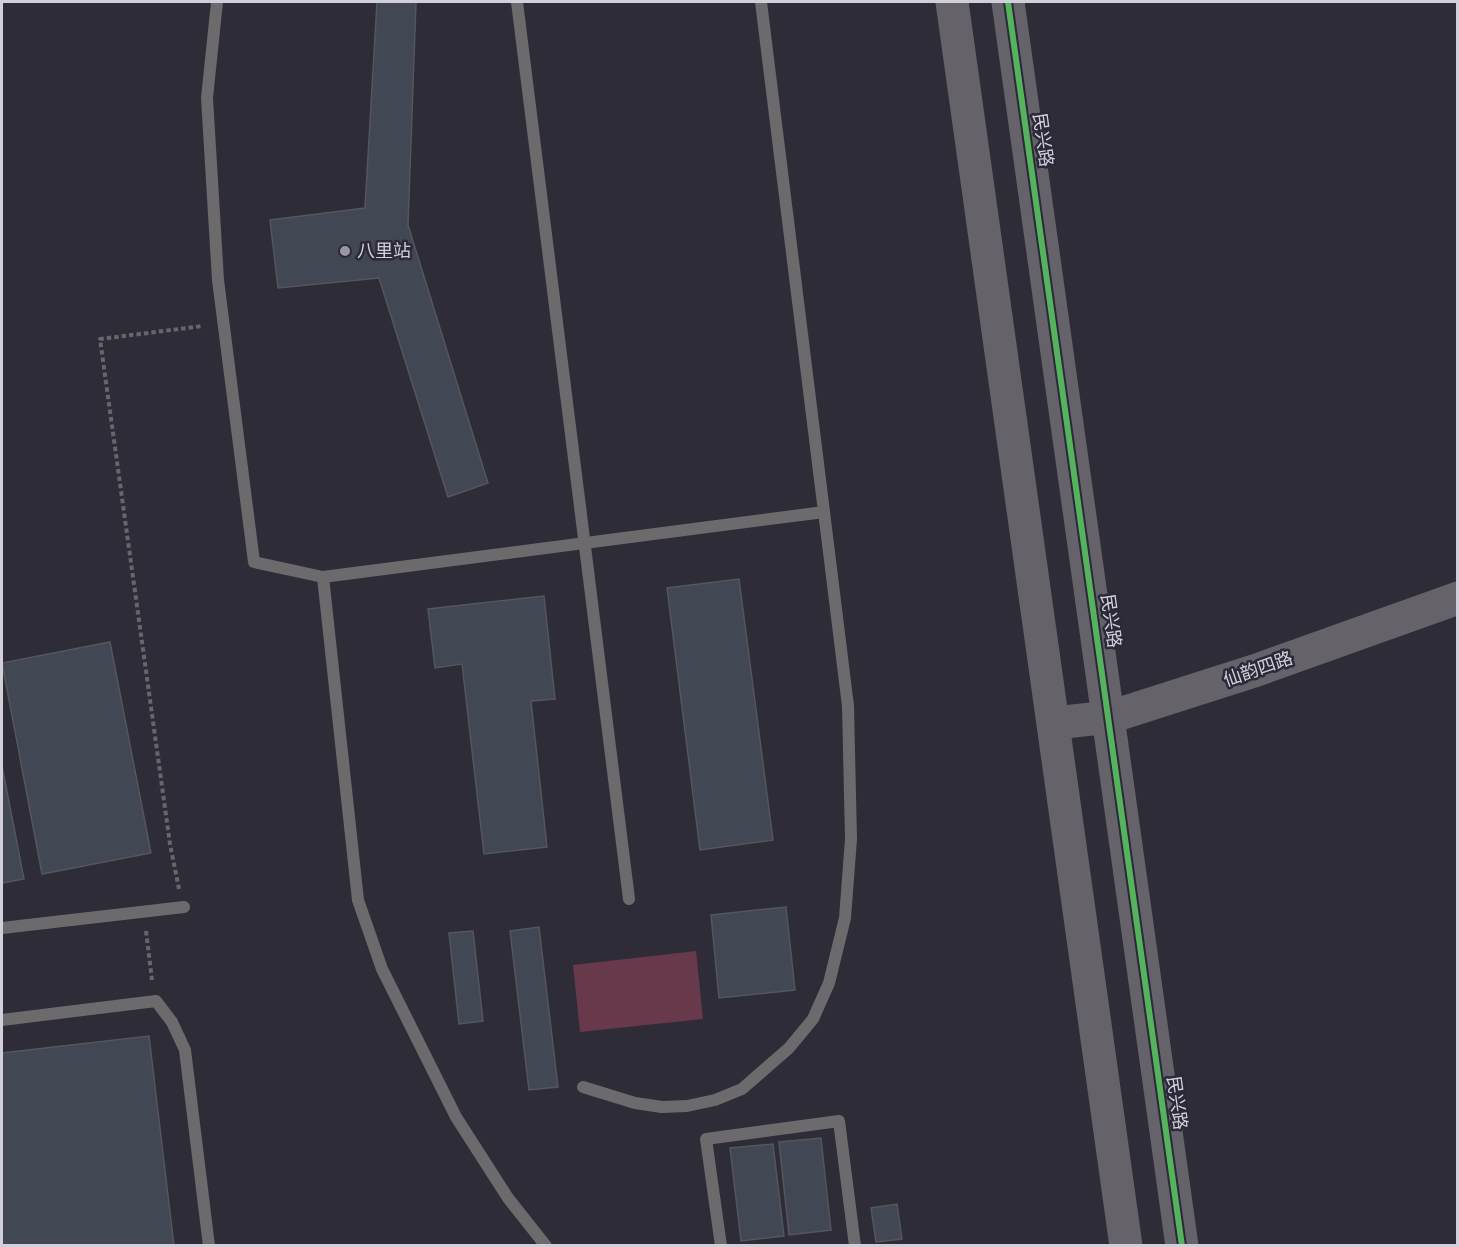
<svg xmlns="http://www.w3.org/2000/svg" width="1459" height="1247" viewBox="0 0 1459 1247" font-family="'Fira Sans','Noto Sans SC',sans-serif">
	<style>
		.green { fill: #68394b }
		.building { fill: #424754; stroke: #55555d; stroke-width: 1.5 }
		.lines { fill: none; stroke-linecap: round; stroke-linejoin: round }
		.path { stroke: #67666a; stroke-width: 4; stroke-dasharray: 4.5 3; stroke-linecap: butt }
		.lane { stroke: #6c6a6d; stroke-width: 12 }
		.secondary { stroke: #656369; stroke-width: 33 }
		.cycleway-casing { stroke: #2c2939; stroke-width: 10 }
		.cycleway { stroke: #56b35d; stroke-width: 6 }
		.poi-dot { fill: #9897a1; stroke: #2c2939; stroke-width: 2 }
		.labels { text-anchor: middle; dominant-baseline: central; stroke-width: 5; stroke-linejoin: round; paint-order: stroke }
		.street-label { font-size: 18px; fill: #d1d0da; stroke: #2c2939 }
		.poi-label { font-size: 18px; fill: #d1d0da; stroke: #2c2939; text-anchor: start }
	</style>
	<rect width="100%" height="100%" fill="#2e2c36"/>
	<path class="green" d="M 696,951 L 703,1019 L 580,1032 L 573,965 Z"/>
	<g class="building">
		<path d="M 377,2 L 416,2 L 408,225 L 488,483 L 448,497 L 379,278 L 278,288 L 270,220 L 365,208 Z"/>
		<path d="M 739,579 L 773,840 L 700,850 L 667,588 Z"/>
		<path d="M 544,596 L 555,699 L 531,701 L 547,847 L 484,854 L 462,664 L 435,668 L 428,609 Z"/>
		<path d="M 110,642 L 151,853 L 42,874 L 2,663 Z"/>
		<path d="M 2,766 L 24,879 L 2,883 Z"/>
		<path d="M 786,907 L 795,990 L 719,998 L 711,915 Z"/>
		<path d="M 539,927 L 558,1087 L 529,1090 L 510,931 Z"/>
		<path d="M 473,931 L 483,1021 L 459,1024 L 449,933 Z"/>
		<path d="M 149,1036 L 174,1246 L 2,1246 L 2,1053 Z"/>
		<path d="M 821,1138 L 831,1230 L 789,1235 L 779,1142 Z"/>
		<path d="M 773,1144 L 784,1236 L 741,1241 L 730,1148 Z"/>
		<path d="M 897,1204 L 902,1239 L 876,1242 L 871,1208 Z"/>
	</g>
	<g class="lines">
		<g class="path">
			<path d="M 179,889 L 170,844 L 100,339 L 203,326"/>
			<path d="M 146,931 L 152,980"/>
		</g>
		<g class="lane">
			<path d="M 217,2 L 207,98 L 218,280 L 254,562 L 323,577 L 824,512"/>
			<path d="M 517,2 L 629,899"/>
			<path d="M 323,577 L 358,900 L 382,969 L 456,1117 L 508,1198 L 546,1246"/>
			<path d="M 2,928 L 184,907"/>
			<path d="M 2,1020 L 156,1001 L 172,1022 L 185,1050 L 209,1246"/>
			<path d="M 583,1087 L 635,1103 L 662,1107 L 687,1106 L 715,1100 L 742,1089 L 789,1048 L 813,1019 L 829,983 L 845,918 L 851,839 L 848,706 L 761,2"/>
			<path d="M 721,1246 L 706,1139 L 839,1121 L 855,1246"/>
		</g>
		<g class="secondary">
			<path d="M 952,2 L 1126,1246"/>
			<path d="M 1008,2 L 1182,1246"/>
			<path d="M 1055,723 L 1110,717 L 1257,670 L 1458,598"/>
		</g>
		<defs>
			<path id="cycleway" d="M 1008,2 L 1182,1246"/>
		</defs>
		<use href="#cycleway" class="cycleway-casing"/>
		<use href="#cycleway" class="cycleway"/>
	</g>
	<circle class="poi-dot" cx="345" cy="251" r="6"/>
	<g class="labels">
		<g class="street-label">
			<text transform="translate(1043 140) rotate(82)">民兴路</text>
			<text transform="translate(1111 621) rotate(82)">民兴路</text>
			<text transform="translate(1258 669) rotate(-19)">仙韵四路</text>
			<text transform="translate(1177 1103) rotate(82)">民兴路</text>
		</g>
		<g class="poi-label">
			<text x="357" y="251">八里站</text>
		</g>
	</g>
	<rect width="1459" height="1247" fill="none" stroke="#d1d0da" stroke-width="6"/>
</svg>
